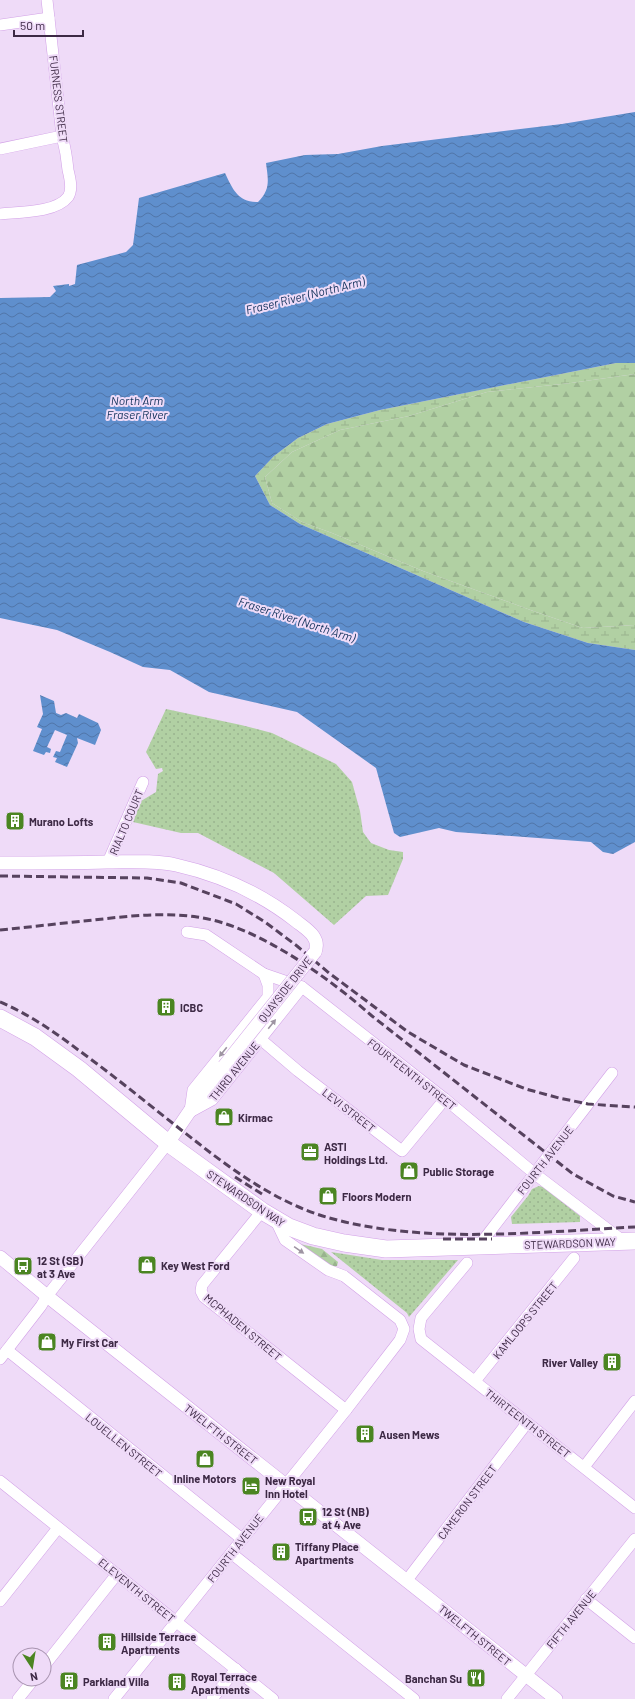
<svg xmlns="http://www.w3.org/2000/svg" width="635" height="1699" viewBox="0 0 635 1699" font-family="Barlow,sans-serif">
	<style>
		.green { fill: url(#green-dots) }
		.forest { fill: url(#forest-firs) }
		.wetland { fill: url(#wetland-marsh) }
		.water { fill: url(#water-waves) }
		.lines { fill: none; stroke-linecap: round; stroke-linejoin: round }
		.minor-casing { stroke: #d2a1e7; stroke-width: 12 }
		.tertiary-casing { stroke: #d2a1e7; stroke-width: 14 }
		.primary-casing { stroke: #d2a1e7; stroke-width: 18 }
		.minor { stroke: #fff; stroke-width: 11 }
		.tertiary { stroke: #fff; stroke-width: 13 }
		.primary { stroke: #fff; stroke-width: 17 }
		.rail { stroke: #56425e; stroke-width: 3; stroke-dasharray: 8 4; stroke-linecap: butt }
		.tertiary-bridge-casing { stroke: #d2a1e7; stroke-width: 14; stroke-linecap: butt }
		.tertiary-bridge { stroke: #fff; stroke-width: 13 }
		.oneway { fill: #9e94a2 }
		.labels { text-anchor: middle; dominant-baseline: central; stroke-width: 4; stroke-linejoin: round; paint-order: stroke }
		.street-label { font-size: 11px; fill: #3d2945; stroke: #efdbf8 }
		.poi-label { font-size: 11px; font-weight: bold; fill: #3d2945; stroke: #efdbf8; text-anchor: start }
		.water-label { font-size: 12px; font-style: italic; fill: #10315a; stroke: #efdbf8 }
	</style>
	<defs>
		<pattern id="green-dots" width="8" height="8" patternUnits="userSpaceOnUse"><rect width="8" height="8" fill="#b1d0a3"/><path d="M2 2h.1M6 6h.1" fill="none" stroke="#99b38e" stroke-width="1.8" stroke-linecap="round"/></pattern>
		<pattern id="forest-firs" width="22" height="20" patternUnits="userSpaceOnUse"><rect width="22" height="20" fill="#b1d0a3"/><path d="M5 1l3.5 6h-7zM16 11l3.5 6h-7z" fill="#99b38e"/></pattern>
		<pattern id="wetland-marsh" width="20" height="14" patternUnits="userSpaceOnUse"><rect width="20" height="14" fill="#b1d0a3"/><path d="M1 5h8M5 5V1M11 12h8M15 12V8" fill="none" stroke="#99b38e"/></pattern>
		<pattern id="water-waves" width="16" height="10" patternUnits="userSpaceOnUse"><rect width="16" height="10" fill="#5f8fcd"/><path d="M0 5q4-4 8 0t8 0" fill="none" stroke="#5075a8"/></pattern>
	</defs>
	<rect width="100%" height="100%" fill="#efdbf8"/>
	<g class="green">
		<path d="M 166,709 L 241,725 L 272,733 L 336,764 L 352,782 L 360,811 L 363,832 L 371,843 L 389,850 L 403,852 L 403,859 L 388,895 L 366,896 L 334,925 L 274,873 L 198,833 L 181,833 L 133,822 L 141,801 L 156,792 L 158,774 L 163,771 L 162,768 L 156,769 L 146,752 Z"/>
		<path d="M 539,1186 L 543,1187 L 580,1216 L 580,1222 L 512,1224 L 511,1217 L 528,1196 L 532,1189 Z"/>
		<path d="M 331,1252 L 382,1260 L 458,1260 L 409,1317 L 407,1313 Z"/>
	</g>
	<g class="forest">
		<path d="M 635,374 L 635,625 L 583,628 L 536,612 L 423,571 L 332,533 L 302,522 L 272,503 L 265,477 L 292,452 L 340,430 L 409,416 L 487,392 L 571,383 Z"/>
		<path d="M 300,1244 L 322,1249 L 338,1262 L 337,1266 L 331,1267 Z"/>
	</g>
	<path class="wetland" d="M 616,363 L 635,363 L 635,374 L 571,383 L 487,392 L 409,416 L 340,430 L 292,452 L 265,477 L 272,503 L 302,522 L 332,533 L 423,571 L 536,612 L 583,628 L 635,625 L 635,650 L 588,643 L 524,622 L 300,524 L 270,505 L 255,476 L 274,456 L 298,438 L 327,424 L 380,410 Z"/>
	<g class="water">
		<path d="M 635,112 L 635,363 L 616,363 L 380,410 L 327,424 L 298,438 L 274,456 L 255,476 L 270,505 L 300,524 L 524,622 L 588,643 L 635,650 L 635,842 L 613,854 L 603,852 L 591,842 L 456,832 L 439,828 L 400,837 L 394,833 L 376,768 L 297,712 L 209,692 L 170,670 L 143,667 L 110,652 L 57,630 L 0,618 L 0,298 L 50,297 L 56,291 L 53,286 L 69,284 L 69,286 L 75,284 L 77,265 L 126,252 L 133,245 L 139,198 L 225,173 C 233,190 238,202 258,202 C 271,189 268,179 266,163 L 305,155 L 338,154 L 382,146 L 562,124 Z"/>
		<path d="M 40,695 L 54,701 L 56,713 L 61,715 L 66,713 L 77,718 L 79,714 L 98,723 L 101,730 L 95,745 L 77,738 L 78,743 L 67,767 L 55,762 L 57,758 L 53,757 L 56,751 L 60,752 L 67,735 L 55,730 L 47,747 L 51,749 L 50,753 L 46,752 L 44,755 L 33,751 L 42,729 L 37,727 L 43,714 Z"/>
	</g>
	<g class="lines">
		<defs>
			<g id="minor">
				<path d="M 0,25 L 49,18"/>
				<path d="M 0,149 L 62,136"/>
				<path d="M 0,214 C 18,212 56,213 68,197 C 73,190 70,178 68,170 C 67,159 65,147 62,136 L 47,0"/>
				<path d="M 108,862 L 143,782"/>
				<path d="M 187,932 L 206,935 L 264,974 L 302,987 L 445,1099 L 535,1174 L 623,1241"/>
				<path d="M 245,1026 L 298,1071 L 402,1151 L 445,1099"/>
				<path d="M 190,1111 L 193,1090 L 268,997 L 268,985 L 264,974"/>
				<path d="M 190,1112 L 212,1100 L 302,987"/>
				<path d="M 262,1211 L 202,1285 L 201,1291 L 204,1297 L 346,1410"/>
				<path d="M 478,1247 L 612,1073"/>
				<path d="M 467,1263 L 421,1318 L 419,1329 L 421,1339 L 635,1508"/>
				<path d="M 7,1350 L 242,1539"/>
				<path d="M 0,1359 L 41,1306 L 47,1296 L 168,1143"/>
				<path d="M 475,1381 L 574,1258"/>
				<path d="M 584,1467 L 635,1401"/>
				<path d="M 0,1481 L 273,1699"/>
				<path d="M 231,1553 L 414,1699"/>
				<path d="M 407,1580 L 527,1423"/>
				<path d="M 586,1599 L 635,1638"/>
				<path d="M 0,1601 L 58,1528"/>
				<path d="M 44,1666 L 117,1574"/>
				<path d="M 18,1699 L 34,1679"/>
				<path d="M 114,1699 L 346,1410 L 400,1340 L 404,1329 L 400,1320 L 344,1276 L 328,1270 L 285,1240 L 276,1221"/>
				<path d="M 212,1699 L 236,1669"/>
				<path d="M 507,1699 L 635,1539"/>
			</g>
			<g id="tertiary">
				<path d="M 0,863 C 36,863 71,863 107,862 C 129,862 154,860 176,865 C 221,875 260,893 296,921 C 306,929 321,937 315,952"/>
				<path d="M 168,1143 L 202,1093 L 224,1066"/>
				<path d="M 0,1257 L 47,1296 L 556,1699"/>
			</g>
			<path id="primary" d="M 0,1018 L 35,1037 L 79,1069 L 168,1143 L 262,1211 L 289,1227 L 313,1236 L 344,1243 L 386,1249 L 635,1241"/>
		</defs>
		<use href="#minor" class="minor-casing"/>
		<use href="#tertiary" class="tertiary-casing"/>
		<use href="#primary" class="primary-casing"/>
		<use href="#minor" class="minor"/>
		<use href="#tertiary" class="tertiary"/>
		<use href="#primary" class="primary"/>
		<g class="rail">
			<path d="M 0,876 L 147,878 L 181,883 L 236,904 L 265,922 L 297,946 L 329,973 L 408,1032 L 464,1065 L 526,1089 L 559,1098 L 588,1104 L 635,1107"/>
			<path d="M 0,930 C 31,927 63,923 94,920 C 128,916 163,912 197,917 C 256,925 328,977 372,1016 L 573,1174 L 613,1196 L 635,1202"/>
			<path d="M 0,1002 C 29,1014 56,1033 81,1052 C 121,1081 159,1113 198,1143 C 236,1173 279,1203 326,1217 C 422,1245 536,1232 635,1227"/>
			<path d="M 235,1177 L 262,1194"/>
			<path d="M 443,1239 L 492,1239"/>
		</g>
		<defs>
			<path id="tertiary-bridge" d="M 224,1066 L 315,952"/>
		</defs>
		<use href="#tertiary-bridge" class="tertiary-bridge-casing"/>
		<use href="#tertiary-bridge" class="tertiary-bridge"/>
	</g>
	<defs><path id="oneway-solid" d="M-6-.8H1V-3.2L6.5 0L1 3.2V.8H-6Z"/></defs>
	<g class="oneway">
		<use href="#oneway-solid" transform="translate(272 1024) rotate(-51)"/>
		<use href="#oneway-solid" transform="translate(223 1052) rotate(129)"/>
		<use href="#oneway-solid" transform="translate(299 1250) rotate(35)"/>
	</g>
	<defs>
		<symbol id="building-square" viewBox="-11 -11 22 22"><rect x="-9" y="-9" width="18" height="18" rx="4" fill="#4b8522" stroke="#efdbf8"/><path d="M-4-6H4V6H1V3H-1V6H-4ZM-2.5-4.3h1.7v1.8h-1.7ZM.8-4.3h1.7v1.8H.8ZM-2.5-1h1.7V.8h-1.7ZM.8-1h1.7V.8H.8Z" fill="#fff"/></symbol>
		<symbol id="shop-square" viewBox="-11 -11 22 22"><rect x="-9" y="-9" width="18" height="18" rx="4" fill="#4b8522" stroke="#efdbf8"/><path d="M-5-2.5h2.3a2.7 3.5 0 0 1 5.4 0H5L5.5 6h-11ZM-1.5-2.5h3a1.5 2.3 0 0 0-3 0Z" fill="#fff"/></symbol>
		<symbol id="office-square" viewBox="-11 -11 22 22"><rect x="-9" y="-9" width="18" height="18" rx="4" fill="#4b8522" stroke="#efdbf8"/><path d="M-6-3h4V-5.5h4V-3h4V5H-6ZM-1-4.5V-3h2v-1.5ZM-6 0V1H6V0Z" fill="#fff"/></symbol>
		<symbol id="bus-square" viewBox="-11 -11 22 22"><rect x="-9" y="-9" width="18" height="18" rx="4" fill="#4b8522" stroke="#efdbf8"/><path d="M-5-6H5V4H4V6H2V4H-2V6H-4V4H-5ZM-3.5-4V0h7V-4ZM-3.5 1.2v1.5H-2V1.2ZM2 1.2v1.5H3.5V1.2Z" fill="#fff"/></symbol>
		<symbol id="hotel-square" viewBox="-11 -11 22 22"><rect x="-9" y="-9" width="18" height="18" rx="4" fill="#4b8522" stroke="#efdbf8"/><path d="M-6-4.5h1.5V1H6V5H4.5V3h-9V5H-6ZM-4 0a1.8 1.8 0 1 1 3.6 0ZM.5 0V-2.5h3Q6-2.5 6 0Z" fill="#fff"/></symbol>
		<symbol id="restaurant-square" viewBox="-11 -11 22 22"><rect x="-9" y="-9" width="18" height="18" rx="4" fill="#4b8522" stroke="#efdbf8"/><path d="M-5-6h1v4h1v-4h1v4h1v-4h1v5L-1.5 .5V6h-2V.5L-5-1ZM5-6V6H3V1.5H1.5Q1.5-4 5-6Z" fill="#fff"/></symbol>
	</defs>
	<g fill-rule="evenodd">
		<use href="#building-square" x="4" y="810" width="22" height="22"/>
		<use href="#building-square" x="155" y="996" width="22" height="22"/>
		<use href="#shop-square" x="213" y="1106" width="22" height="22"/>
		<use href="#office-square" x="299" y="1141" width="22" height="22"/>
		<use href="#shop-square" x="398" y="1160" width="22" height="22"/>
		<use href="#shop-square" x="317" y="1185" width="22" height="22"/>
		<use href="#shop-square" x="136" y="1254" width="22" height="22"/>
		<use href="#bus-square" x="12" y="1255" width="22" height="22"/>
		<use href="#shop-square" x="36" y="1331" width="22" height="22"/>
		<use href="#building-square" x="601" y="1351" width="22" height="22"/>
		<use href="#building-square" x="354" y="1423" width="22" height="22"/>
		<use href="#shop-square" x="194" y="1448" width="22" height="22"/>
		<use href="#hotel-square" x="240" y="1475" width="22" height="22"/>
		<use href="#bus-square" x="297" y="1506" width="22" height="22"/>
		<use href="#building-square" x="270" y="1541" width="22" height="22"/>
		<use href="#building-square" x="96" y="1631" width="22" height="22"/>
		<use href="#restaurant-square" x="465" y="1667" width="22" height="22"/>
		<use href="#building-square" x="58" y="1670" width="22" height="22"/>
		<use href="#building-square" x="166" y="1671" width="22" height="22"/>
	</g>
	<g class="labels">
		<g class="street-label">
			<text transform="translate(59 99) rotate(83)">FURNESS STREET</text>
			<text transform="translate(126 822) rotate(-67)">RIALTO COURT</text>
			<text transform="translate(285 989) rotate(-52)">QUAYSIDE DRIVE</text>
			<text transform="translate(234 1071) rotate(-51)">THIRD AVENUE</text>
			<text transform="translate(412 1074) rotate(38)">FOURTEENTH STREET</text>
			<text transform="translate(349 1110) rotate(38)">LEVI STREET</text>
			<text transform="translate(545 1160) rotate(-52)">FOURTH AVENUE</text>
			<text transform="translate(246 1198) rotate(34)">STEWARDSON WAY</text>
			<text transform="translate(570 1243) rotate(-2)">STEWARDSON WAY</text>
			<text transform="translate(525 1320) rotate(-51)">KAMLOOPS STREET</text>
			<text transform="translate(243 1327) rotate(40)">MCPHADEN STREET</text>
			<text transform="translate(528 1423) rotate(38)">THIRTEENTH STREET</text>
			<text transform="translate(221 1434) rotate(38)">TWELFTH STREET</text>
			<text transform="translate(124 1445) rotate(39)">LOUELLEN STREET</text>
			<text transform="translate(467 1502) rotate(-53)">CAMERON STREET</text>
			<text transform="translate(235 1548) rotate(-52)">FOURTH AVENUE</text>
			<text transform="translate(137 1590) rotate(39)">ELEVENTH STREET</text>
			<text transform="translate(571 1619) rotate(-51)">FIFTH AVENUE</text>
			<text transform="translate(475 1635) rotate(39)">TWELFTH STREET</text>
		</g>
		<g class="poi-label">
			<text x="29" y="821">Murano Lofts</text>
			<text x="180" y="1007">ICBC</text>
			<text x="238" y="1117">Kirmac</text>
			<text x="324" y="1146">ASTI<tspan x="324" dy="13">Holdings Ltd.</tspan></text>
			<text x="423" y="1171">Public Storage</text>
			<text x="342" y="1196">Floors Modern</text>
			<text x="37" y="1260">12 St (SB)<tspan x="37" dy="13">at 3 Ave</tspan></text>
			<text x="161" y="1265">Key West Ford</text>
			<text x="61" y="1342">My First Car</text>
			<text x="598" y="1362" text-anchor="end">River Valley</text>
			<text x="379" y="1434">Ausen Mews</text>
			<text x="205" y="1478" text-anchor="middle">Inline Motors</text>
			<text x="265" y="1480">New Royal<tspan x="265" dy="13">Inn Hotel</tspan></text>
			<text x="322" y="1511">12 St (NB)<tspan x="322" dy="13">at 4 Ave</tspan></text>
			<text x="295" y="1546">Tiffany Place<tspan x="295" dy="13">Apartments</tspan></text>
			<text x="121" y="1636">Hillside Terrace<tspan x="121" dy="13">Apartments</tspan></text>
			<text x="191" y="1676">Royal Terrace<tspan x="191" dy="13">Apartments</tspan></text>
			<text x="462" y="1678" text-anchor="end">Banchan Su</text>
			<text x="83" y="1681">Parkland Villa</text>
		</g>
		<g class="water-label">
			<text transform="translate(305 295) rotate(-14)">Fraser River (North Arm)</text>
			<text x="137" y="400">North Arm<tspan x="137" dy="14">Fraser River</tspan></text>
			<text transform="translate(297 619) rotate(18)">Fraser River (North Arm)</text>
		</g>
	</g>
	<g transform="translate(32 1667) rotate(168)"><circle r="19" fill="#efdbf8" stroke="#a894b0"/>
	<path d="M0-3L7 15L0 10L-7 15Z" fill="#4b8522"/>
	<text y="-6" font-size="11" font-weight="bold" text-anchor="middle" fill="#3d2945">N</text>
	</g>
	<path d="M14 30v6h69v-6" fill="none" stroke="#3d2945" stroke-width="2"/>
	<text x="20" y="30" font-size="12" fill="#3d2945" stroke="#efdbf8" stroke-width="3" paint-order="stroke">50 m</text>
</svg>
